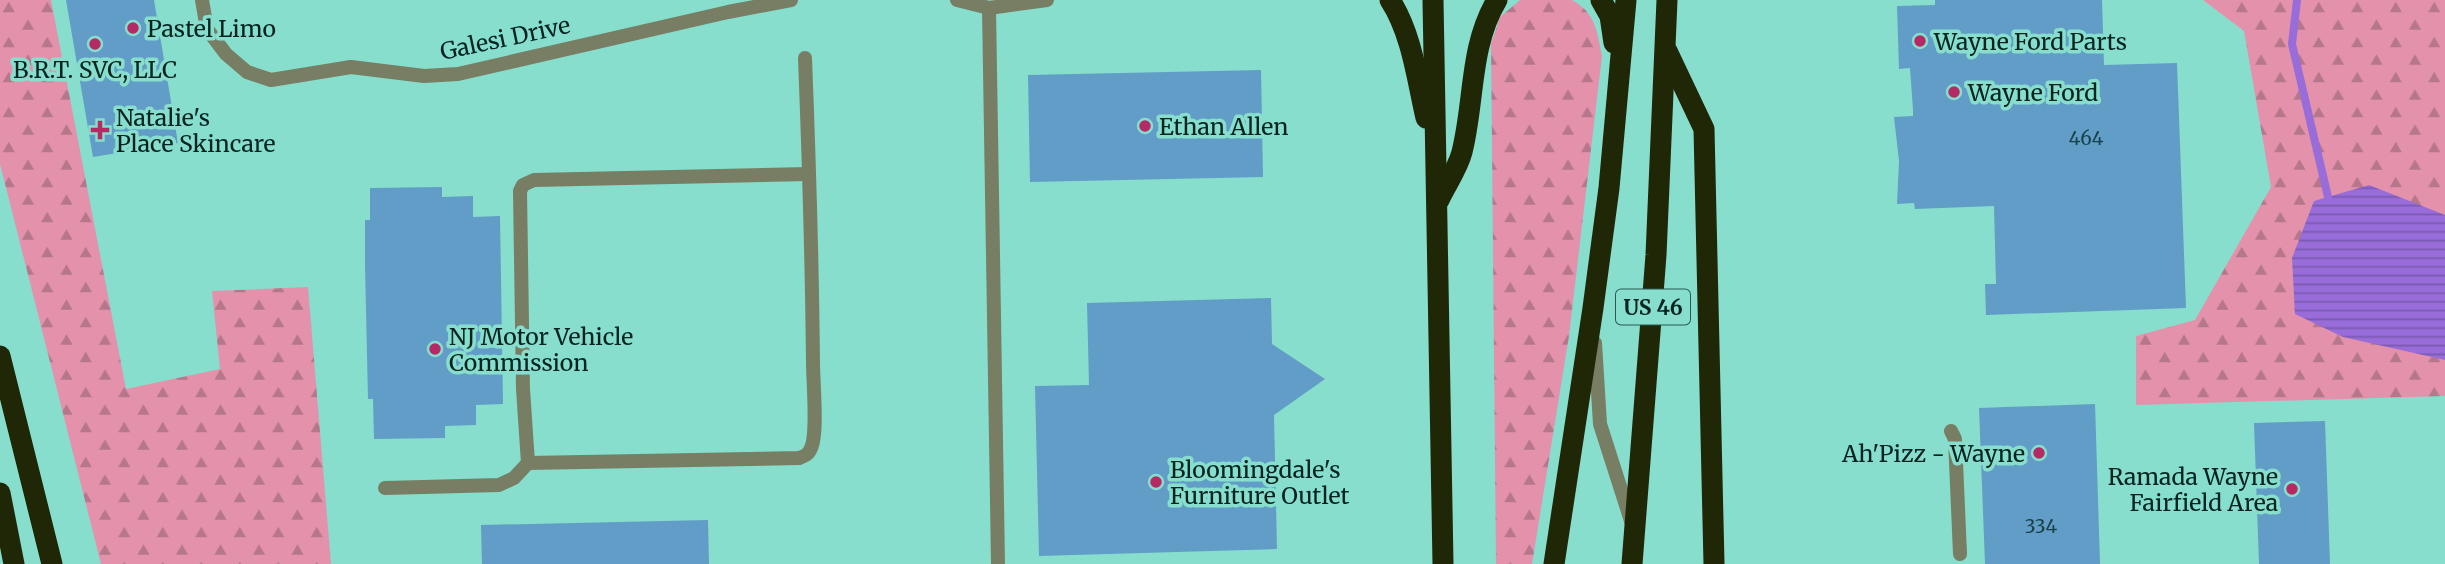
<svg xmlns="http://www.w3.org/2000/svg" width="2445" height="564" viewBox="0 0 2445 564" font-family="Merriweather,serif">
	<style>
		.forest { fill: url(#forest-firs) }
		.water { fill: url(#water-rules) }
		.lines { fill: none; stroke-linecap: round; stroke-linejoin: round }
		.stream { stroke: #986dd9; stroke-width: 8 }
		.building { fill: #619dc7 }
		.lane { stroke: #777e63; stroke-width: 14 }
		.street { stroke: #777e63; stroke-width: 14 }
		.highway { stroke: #202706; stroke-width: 21 }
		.poi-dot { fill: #b52a65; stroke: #87decd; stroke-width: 2.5 }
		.labels { text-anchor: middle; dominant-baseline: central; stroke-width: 7; stroke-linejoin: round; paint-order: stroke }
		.number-label { font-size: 19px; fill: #184248 }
		.shield { fill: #87decd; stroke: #285b52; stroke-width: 2 }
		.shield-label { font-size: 21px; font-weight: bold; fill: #00231e }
		.poi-label { font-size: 23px; fill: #00231e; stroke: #87decd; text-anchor: start }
		.street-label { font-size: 23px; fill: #00231e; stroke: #87decd }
	</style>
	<defs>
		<pattern id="forest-firs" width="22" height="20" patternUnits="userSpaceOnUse" patternTransform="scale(1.75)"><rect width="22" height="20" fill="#e492ab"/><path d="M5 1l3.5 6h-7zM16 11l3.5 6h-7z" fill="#b6778b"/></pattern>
		<pattern id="water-rules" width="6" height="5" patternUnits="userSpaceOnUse" patternTransform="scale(1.75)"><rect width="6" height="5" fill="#986dd9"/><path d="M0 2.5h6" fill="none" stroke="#7a59af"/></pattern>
	</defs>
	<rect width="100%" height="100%" fill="#87decd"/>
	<g class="forest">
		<path d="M 0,0 L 51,0 L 126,389 L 220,369 L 212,291 L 308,287 L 331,564 L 101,564 L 0,164 Z"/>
		<path d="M 1520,0 L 1572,0 C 1596,13 1597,32 1602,56 L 1569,336 L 1532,564 L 1496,564 L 1491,44 L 1500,17 Z"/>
		<path d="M 2203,0 L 2445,0 L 2445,396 L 2136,405 L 2136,336 L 2195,320 L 2271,187 L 2244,31 Z"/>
	</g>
	<path class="water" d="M 2369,185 L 2445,215 L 2445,360 L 2343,337 L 2295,314 L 2292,258 L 2314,201 Z"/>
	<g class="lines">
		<path class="stream" d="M 2297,0 L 2292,44 L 2328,197"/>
	</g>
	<g class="building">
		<path d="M 66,0 L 154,0 L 178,143 L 93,157 Z"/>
		<path d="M 1935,0 L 2102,0 L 2104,65 L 2177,63 L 2186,308 L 1986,315 L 1985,284 L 1996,284 L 1994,206 L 1915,209 L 1914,203 L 1897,204 L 1899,161 L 1894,117 L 1913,116 L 1913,110 L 1910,68 L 1899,69 L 1897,6 L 1935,5 Z"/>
		<path d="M 1261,70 L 1263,177 L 1030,182 L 1028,75 Z"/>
		<path d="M 442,187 L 442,197 L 473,196 L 473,217 L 500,216 L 503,404 L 476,405 L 476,425 L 445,426 L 445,438 L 374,439 L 373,399 L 368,399 L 365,266 L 365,220 L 370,220 L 370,188 Z"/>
		<path d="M 1271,298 L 1272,344 L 1325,379 L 1274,415 L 1277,549 L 1039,556 L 1035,386 L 1089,385 L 1087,303 Z"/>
		<path d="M 2095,404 L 2100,564 L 1985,564 L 1979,408 Z"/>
		<path d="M 2325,421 L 2330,564 L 2259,564 L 2254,423 Z"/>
		<path d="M 708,520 L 709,564 L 482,564 L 481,525 Z"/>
	</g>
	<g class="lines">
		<g class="lane">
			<path d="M 202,0 L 207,29 L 226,54 L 247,72 L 271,80 L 351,67"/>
			<path d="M 1595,343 L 1600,424 L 1632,524"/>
			<path d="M 1951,431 L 1955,439 L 1960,554"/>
			<path d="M 528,463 L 523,389 L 520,191 L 523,185 L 534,180 L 809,174"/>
			<path d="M 385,488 L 499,485 L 514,478 L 528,463 L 799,458 C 805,456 809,454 811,448 C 818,434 813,382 813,363 C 812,261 809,160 805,58"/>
		</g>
		<g class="street">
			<path d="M 957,0 L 989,8 L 1047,0"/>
			<path d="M 989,8 L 998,564"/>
			<path d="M 351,67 L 424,76 L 458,74 L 728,12 L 791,0"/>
		</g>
		<g class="highway">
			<path d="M 1390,0 C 1412,34 1417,79 1426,118"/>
			<path d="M 1433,0 L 1443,564"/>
			<path d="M 1601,0 L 1610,16 L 1614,43"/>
			<path d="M 1667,51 L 1704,129 L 1714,564"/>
			<path d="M 1439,200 C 1446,185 1458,168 1462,152 C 1475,100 1469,47 1497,0"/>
			<path d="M 0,356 L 52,564"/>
			<path d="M 0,493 L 14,564"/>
			<path d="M 1554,564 L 1593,308 L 1609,188 L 1626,0"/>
			<path d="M 1632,564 L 1656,255 L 1667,0"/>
		</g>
	</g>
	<g class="poi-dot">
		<circle cx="133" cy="28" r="7"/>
		<circle cx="1920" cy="41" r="7"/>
		<circle cx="95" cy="44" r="7"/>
		<circle cx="1954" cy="92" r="7"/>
		<circle cx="1145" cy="126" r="7"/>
		<path d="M96.5 119.5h7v7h7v7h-7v7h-7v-7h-7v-7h7z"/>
		<circle cx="435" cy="349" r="7"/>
		<circle cx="2039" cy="453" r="7"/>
		<circle cx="1156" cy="482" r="7"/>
		<circle cx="2292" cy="489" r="7"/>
	</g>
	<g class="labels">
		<g class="number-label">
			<text x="2086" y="138">464</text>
			<text x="2041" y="526">334</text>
		</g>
		<rect class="shield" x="1616" y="289.5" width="74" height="35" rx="5"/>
		<g class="shield-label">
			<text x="1653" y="307">US 46</text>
		</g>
		<g class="poi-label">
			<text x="147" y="28">Pastel Limo</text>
			<text x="1934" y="41">Wayne Ford Parts</text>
			<text x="95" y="69" text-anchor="middle">B.R.T. SVC, LLC</text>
			<text x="1968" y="92">Wayne Ford</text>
			<text x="116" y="117">Natalie's<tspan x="116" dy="26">Place Skincare</tspan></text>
			<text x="1159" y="126">Ethan Allen</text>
			<text x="449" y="336">NJ Motor Vehicle<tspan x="449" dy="26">Commission</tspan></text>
			<text x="2025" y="453" text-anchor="end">Ah'Pizz - Wayne</text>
			<text x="1170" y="469">Bloomingdale's<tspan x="1170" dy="26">Furniture Outlet</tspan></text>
			<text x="2278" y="476" text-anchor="end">Ramada Wayne<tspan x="2278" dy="26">Fairfield Area</tspan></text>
		</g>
		<g class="street-label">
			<text transform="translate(505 38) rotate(-12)">Galesi Drive</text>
		</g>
	</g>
</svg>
